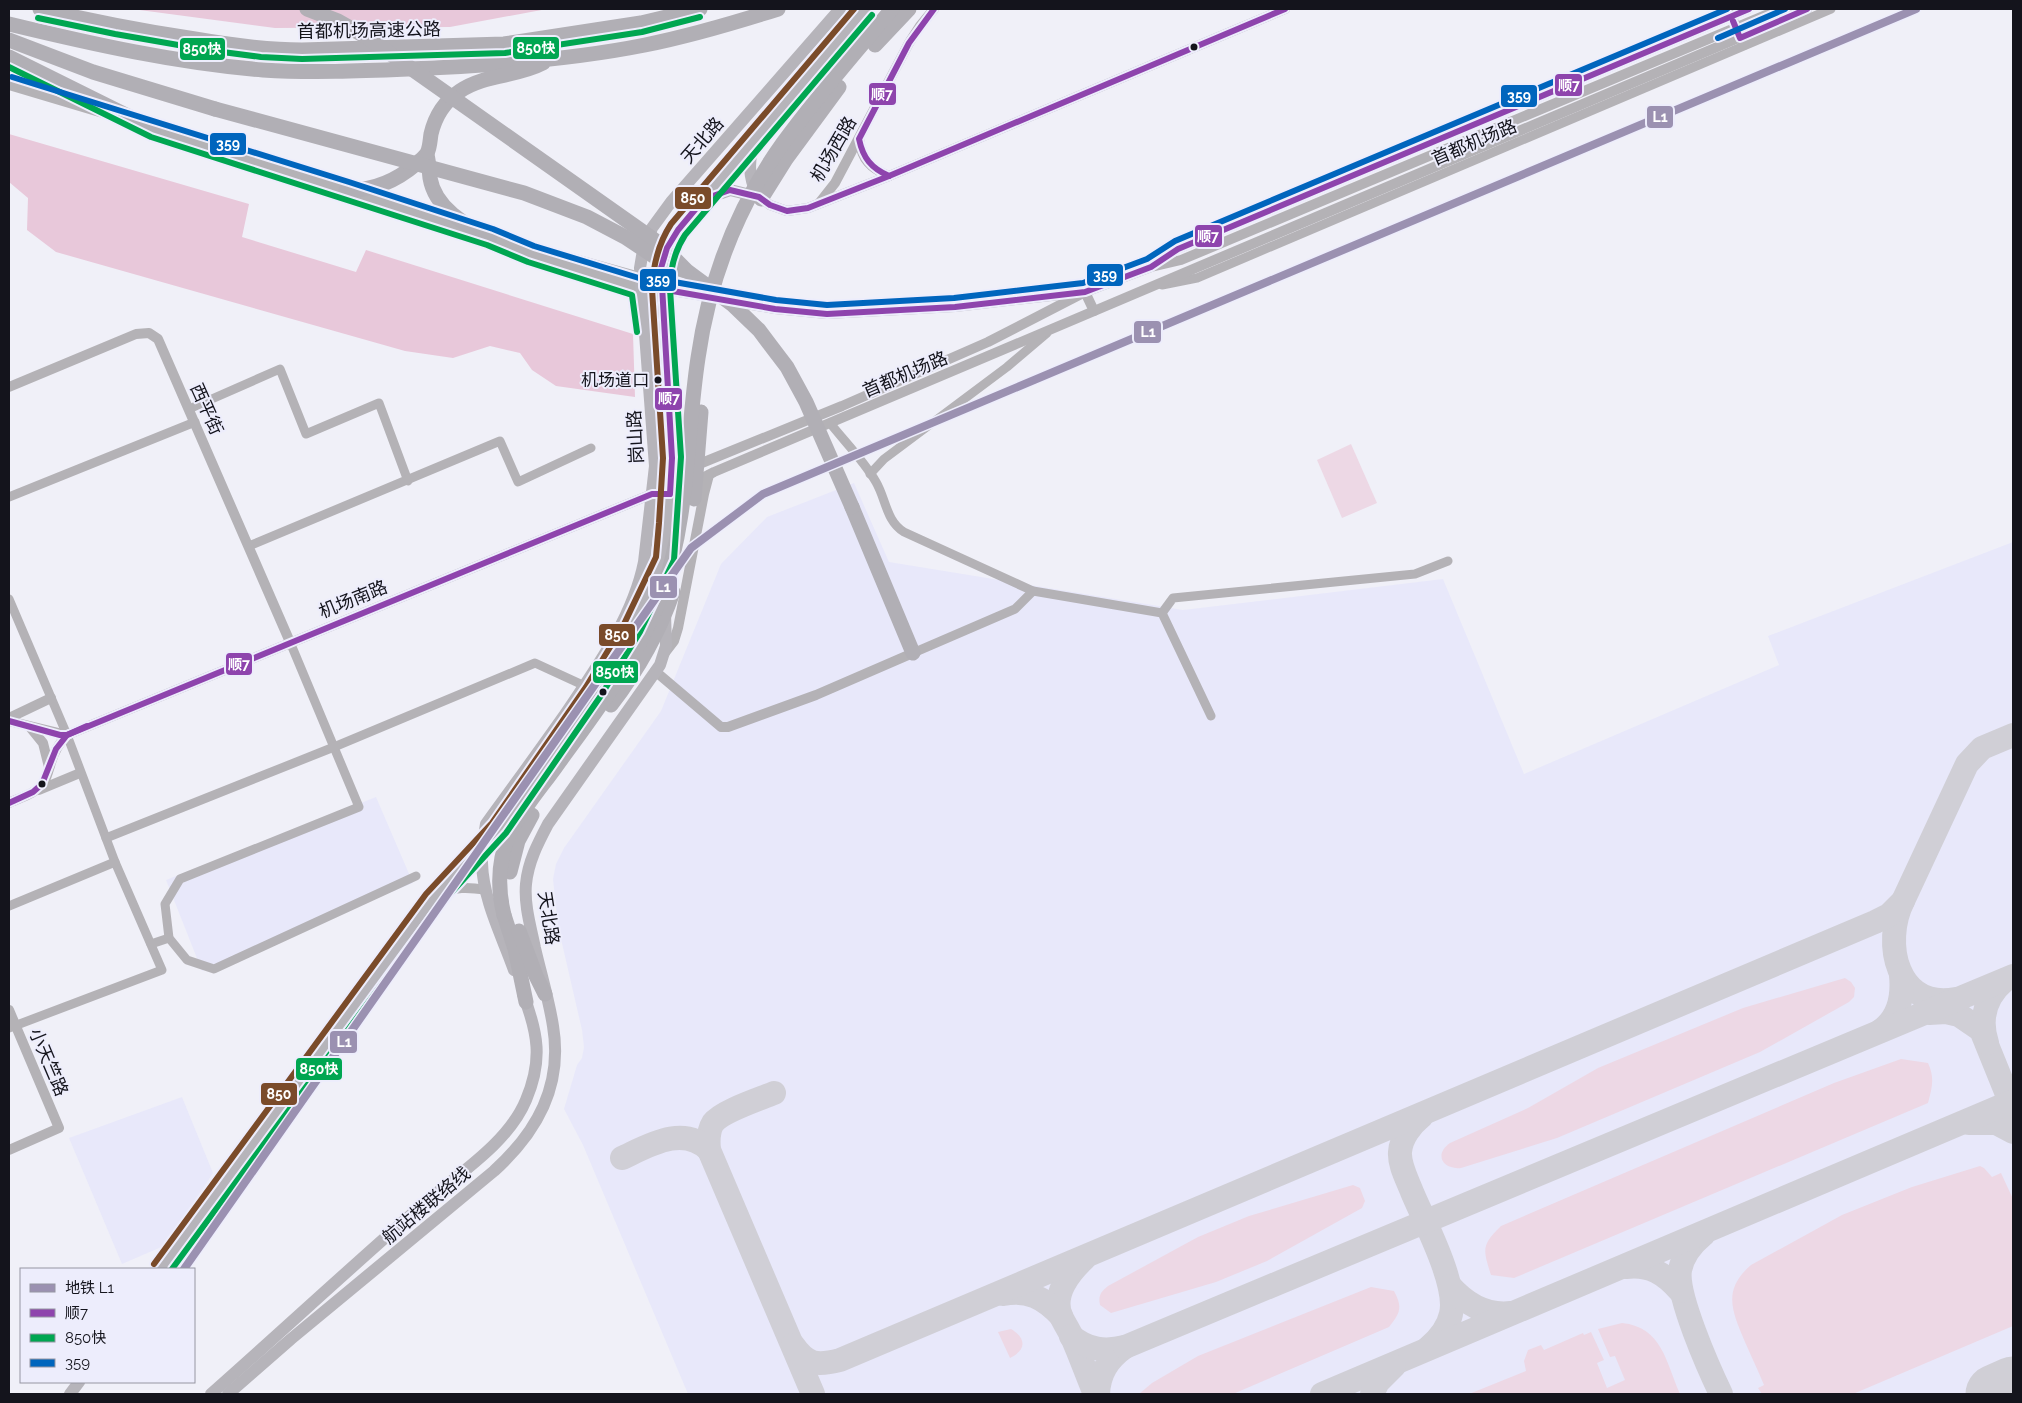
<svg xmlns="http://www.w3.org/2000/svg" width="2022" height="1403" viewBox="0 0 2022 1403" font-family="Raleway,'Noto Sans SC',sans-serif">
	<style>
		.built { fill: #e8e8fa }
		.green { fill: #edd8e5 }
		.forest { fill: #e8c8da }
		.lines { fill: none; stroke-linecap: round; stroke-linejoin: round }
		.taxiway { stroke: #d0cfd6; stroke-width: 24 }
		.runway { stroke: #d0cfd6; stroke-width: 59 }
		.minor { stroke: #b4b2b6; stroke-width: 9 }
		.tertiary { stroke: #b4b2b6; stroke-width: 10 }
		.primary { stroke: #b6b4ba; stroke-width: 12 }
		.motorway { stroke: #b1afb5; stroke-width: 15 }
		.motorway-bridge { stroke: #b1afb5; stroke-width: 15 }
		.bus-1-casing { stroke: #ededfc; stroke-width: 10 }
		.bus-2-casing { stroke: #ededfc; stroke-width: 10 }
		.bus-3-casing { stroke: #ededfc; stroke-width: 10 }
		.bus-4-casing { stroke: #ededfc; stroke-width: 10 }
		.bus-1 { stroke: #8e44ad; stroke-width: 6 }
		.bus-2 { stroke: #00a651; stroke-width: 6 }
		.bus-3 { stroke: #0065bd; stroke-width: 6 }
		.bus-4 { stroke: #7a4b2a; stroke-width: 6 }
		.metro-1-casing { stroke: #ededfc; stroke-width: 11 }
		.metro-1 { stroke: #9b91b1; stroke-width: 8 }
		.bus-dot { fill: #14141c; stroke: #ededfc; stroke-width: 2 }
		.labels { text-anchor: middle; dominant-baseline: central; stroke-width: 4; stroke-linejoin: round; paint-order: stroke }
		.bus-label { font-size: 17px; fill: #14141c; stroke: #ededfc; text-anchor: end }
		.street-label { font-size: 18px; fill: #14141c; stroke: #ededfc }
		.line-badge { stroke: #ededfc; stroke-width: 2 }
		.badge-label { font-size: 14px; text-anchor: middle; font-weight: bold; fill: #fff }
	</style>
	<rect width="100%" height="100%" fill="#f0f0f8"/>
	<g class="built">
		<path d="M 854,483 L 889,562 L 1183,610 L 1443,579 L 1524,774 L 1779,665 L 1768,636 L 2013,542 L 2013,1394 L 688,1394 L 583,1145 L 564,1109 L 577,1065 L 582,1058 L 584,1047 L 582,1030 L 558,926 L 553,879 L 556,864 L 564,848 L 661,711 L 721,564 L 767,517 Z"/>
		<path d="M 376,797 L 413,883 L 202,971 L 166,880 Z"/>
		<path d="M 182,1097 L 213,1173 L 166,1245 L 122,1264 L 69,1138 Z"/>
	</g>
	<g class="green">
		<path d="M 1351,444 L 1377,503 L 1342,518 L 1317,460 Z"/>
		<path d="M 1845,978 L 1851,982 L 1855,988 L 1854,997 L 1849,1002 L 1760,1052 L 1557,1138 L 1461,1168 C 1442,1170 1434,1154 1450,1143 L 1528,1108 L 1598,1068 L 1743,1008 Z"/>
		<path d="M 1901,1059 L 1928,1063 C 1935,1078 1932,1088 1928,1103 L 1514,1278 L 1491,1275 C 1483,1250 1481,1245 1501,1226 L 1834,1083 Z"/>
		<path d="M 1980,1166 L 1984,1168 L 1992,1177 L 2001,1173 L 2013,1199 L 2013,1326 L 1853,1394 L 1762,1394 L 1758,1388 L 1764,1385 C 1758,1370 1751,1356 1745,1342 C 1732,1311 1722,1290 1751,1265 L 1842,1215 L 1912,1187 Z"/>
		<path d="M 1353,1185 L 1360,1188 L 1365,1201 L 1362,1208 L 1267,1261 L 1216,1282 L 1111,1313 L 1100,1305 C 1098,1295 1101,1292 1108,1286 L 1198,1237 L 1249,1216 Z"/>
		<path d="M 1371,1287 L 1394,1291 C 1403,1308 1400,1313 1389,1327 L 1233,1394 L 1139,1394 L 1152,1383 L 1198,1356 Z"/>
		<path d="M 1622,1323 C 1662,1327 1666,1362 1680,1394 L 1469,1394 L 1526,1371 L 1524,1361 L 1528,1350 L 1541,1345 L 1544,1350 L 1583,1333 L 1584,1335 L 1591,1332 L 1604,1360 L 1597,1363 L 1607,1388 L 1625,1380 L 1615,1356 L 1610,1357 L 1598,1329 Z"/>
		<path d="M 1011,1329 C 1027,1339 1026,1350 1010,1358 L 998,1332 Z"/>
	</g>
	<g class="forest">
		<path d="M 132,9 L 547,9 L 450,27 L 275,28 Z"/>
		<path d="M 9,134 L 249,204 L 242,237 L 356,272 L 366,250 L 633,334 L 635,397 L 556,386 L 532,370 L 520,353 L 490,346 L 453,358 L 405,351 L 56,252 L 27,230 L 28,198 L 9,182 Z"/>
	</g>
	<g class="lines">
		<g class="taxiway">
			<path d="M 1903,901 C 1882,943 1897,1010 1956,999"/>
			<path d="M 1929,1013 L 1946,1012 L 1959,1015 L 1981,1030 L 2013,1109"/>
			<path d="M 1880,1031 C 1900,1018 1903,996 1901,975"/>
			<path d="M 1987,1043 C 1979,1018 1986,996 2005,980"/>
			<path d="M 774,1093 C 760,1099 722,1111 713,1123 C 708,1131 708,1140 709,1150 L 813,1394"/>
			<path d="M 1421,1117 C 1411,1125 1401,1138 1400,1152 C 1399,1165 1407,1179 1412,1192 C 1424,1221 1458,1284 1451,1314 C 1448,1328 1439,1339 1428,1348"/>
			<path d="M 1969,1123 L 1996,1123 L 2013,1132"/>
			<path d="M 622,1158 C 648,1146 683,1124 709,1150"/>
			<path d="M 1703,1235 C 1692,1244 1683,1255 1680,1270 C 1676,1295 1709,1369 1721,1394"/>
			<path d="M 1084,1259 C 1069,1273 1052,1295 1061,1316 C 1064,1323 1069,1330 1072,1337 C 1080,1355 1087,1375 1095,1394"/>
			<path d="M 1626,1267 C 1650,1264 1665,1274 1680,1291"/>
			<path d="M 1450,1286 C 1466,1304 1486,1316 1511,1313"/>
			<path d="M 1003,1294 C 1028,1289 1044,1298 1061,1316"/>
			<path d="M 1071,1336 C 1088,1350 1105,1352 1125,1347 C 1108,1359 1099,1373 1098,1394"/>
			<path d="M 793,1345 C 807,1365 817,1366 840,1360 L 1875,922 L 1889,915 L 1903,901 L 1967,764 L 1982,748 L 2013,735"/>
			<path d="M 1125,1347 L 2013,976"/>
			<path d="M 1322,1394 L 2013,1101"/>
			<path d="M 1372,1394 L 1378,1382 L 1394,1366"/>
		</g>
		<path class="runway" d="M 1995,1394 L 2013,1386"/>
		<g class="minor">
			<path d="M 1152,266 L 1178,249 L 1749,9"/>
			<path d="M 1162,285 L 1197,278 L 1831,9"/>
			<path d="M 189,409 L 280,369 L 306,434 L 379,403 L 408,481"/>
			<path d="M 830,423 C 845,442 864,461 876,482 C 886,499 886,521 904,532 L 1033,591 L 1162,613 L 1211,716"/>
			<path d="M 870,474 L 884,459 L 1007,367 L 1047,333"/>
			<path d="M 9,497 L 195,422"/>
			<path d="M 249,546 L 500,441 L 518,482 L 591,448"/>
			<path d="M 9,599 L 67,735 L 115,862 L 162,970 L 9,1028"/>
			<path d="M 1162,613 L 1173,598 L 1415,574 L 1448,561"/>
			<path d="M 290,642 L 359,807 L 180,879 L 165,904 L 169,938 L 187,960 L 214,969 L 416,876"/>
			<path d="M 913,653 L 1015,609 L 1033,591"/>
			<path d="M 106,838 L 334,747 L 535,663 L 585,686"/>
			<path d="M 9,906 L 115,862"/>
			<path d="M 151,944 L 169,938"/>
		</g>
		<g class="tertiary">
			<path d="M 1728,9 L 1744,45"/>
			<path d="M 9,85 L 123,119"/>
			<path d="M 149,127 L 468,230"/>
			<path d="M 859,139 C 862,160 870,168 889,176"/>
			<path d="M 759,197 L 770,205 L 787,211 L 808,208 L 889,176 L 1285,9"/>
			<path d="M 820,202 L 835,183 L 909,43 L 920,26 L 934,9"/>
			<path d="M 484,235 L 531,254 L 640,288 L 661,289 L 715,298"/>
			<path d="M 517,243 L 640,277 L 651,282 L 661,289"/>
			<path d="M 1085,292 L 1094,311"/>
			<path d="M 729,301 L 775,309 L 827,314 L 955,307 L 1078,293"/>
			<path d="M 9,387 L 136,334 L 149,333 L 158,339 L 290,642"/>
			<path d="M 692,467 L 842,406 L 988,342 L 1085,292 L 1151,267 L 1181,260 L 1780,9"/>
			<path d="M 693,483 L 714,472 L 1807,9"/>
			<path d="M 664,654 L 674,641 L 678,628 L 704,494 L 709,475"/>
			<path d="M 655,671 L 721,727 L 728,727 L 816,695 L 913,653"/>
			<path d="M 9,718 L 51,698"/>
			<path d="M 9,721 L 67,735"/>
			<path d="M 30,727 L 43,743 L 49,767"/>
			<path d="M 39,790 L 80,773"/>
			<path d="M 9,803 C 19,798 32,795 40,787 C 47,780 47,774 50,766 C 53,754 58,744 67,735 L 652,494 L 675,477"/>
			<path d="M 439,896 C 454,886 468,887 486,890"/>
			<path d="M 9,1010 L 59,1128 L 9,1150"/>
		</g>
		<g class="primary">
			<path d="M 756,142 C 747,158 749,179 757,194"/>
			<path d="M 707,198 L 730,190 L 759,197"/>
			<path d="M 514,970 C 502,936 483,900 482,863 C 481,849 484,837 486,824 C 513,787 540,750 566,713 C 597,667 633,617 644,562 L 655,466 L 640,268 L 642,256 L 652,228 L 671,202 L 840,9"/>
			<path d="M 161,1269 L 433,899 L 499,828 L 593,692 L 632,628 L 665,559 L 668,524 L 672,458 L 661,289 C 661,267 665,249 678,230 L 865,9"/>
			<path d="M 70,1394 L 79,1382"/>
			<path d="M 211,1394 C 281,1332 350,1268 420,1207 C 455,1176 508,1144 526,1100 C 543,1060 538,1033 523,994"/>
			<path d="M 228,1394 L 291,1339 L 494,1171 C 537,1132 563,1086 553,1026 C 549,1000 541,974 535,948 C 531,928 524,905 526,884 C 528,862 538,843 548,824 L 660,665 L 666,646 L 665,613"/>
		</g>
		<g class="motorway">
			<path d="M 40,9 C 91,21 142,31 195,39 C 230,45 266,50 302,50 L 504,44 L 641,23 L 700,9"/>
			<path d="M 9,24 C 92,44 177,63 263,70 C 311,73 360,71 408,69 C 485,66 570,60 645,45 C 690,36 734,23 778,9"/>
			<path d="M 9,40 L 93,72 L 215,109"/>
			<path d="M 9,57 L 154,129"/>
			<path d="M 427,155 C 429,162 429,170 430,178 C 435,208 465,225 490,237"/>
			<path d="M 346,190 C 373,191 396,181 416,164 C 419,161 425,157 427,153 C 430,148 430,140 431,134 C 435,117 445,101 460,91 C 485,74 517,77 543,63"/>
			<path d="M 852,507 L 913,653"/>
			<path d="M 504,915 L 515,949 L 526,1002"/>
			<path d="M 519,931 L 536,976 L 545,994"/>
		</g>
		<g class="motorway-bridge">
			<path d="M 307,9 L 338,21 L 368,38 L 660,244 L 687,271 L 733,305 L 759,330 L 771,346 L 787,367 L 806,402 L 852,507"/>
			<path d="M 875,45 L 909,9"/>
			<path d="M 215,109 L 524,193 L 587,217 L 625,237 L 667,265 L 686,271"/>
			<path d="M 761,199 L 786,159 L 839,87"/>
			<path d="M 694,499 L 701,412"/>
			<path d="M 611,705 C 637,671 659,633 673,592"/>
			<path d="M 510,872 L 518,841 L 532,815"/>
			<path d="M 504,915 C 497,887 498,861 509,834 C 522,810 539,790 555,768 C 594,714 639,657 662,593 C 689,518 686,437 698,358 C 709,281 737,207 783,143 C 817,96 855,53 892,9"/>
		</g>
		<defs>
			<g id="bus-1">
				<path d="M 1733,21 L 1740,38 L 1807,9"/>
				<path d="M 889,176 C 871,168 863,158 859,139 L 909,43 L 934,9"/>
				<path d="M 640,278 L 651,282 L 661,289 L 775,309 L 827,314 L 955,307 L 1085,292 L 1151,267 L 1178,249 L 1749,9"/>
				<path d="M 9,721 L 60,735 L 67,735 L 87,726"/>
				<path d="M 9,803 L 33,792 L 42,784 L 56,749 L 67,735 L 652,494 L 670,494 L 672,458 L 661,268 L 667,248 L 678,230 L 704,199 L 730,190 L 759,197 L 770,205 L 787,211 L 808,208 L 889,176 L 1285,9"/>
			</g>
			<g id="bus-2">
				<path d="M 38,18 L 115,34 L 207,50 L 261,57 L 302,59 L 505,53 L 642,32 L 700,17"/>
				<path d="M 9,67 L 151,137 L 487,245 L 528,262 L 632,295 L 637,332"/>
				<path d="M 172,1269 L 440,905 L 506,833 L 600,697 L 640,632 L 674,560 L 681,457 L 670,289 C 670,269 674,252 685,235 L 872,15"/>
			</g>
			<g id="bus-3">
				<path d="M 1718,38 L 1785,9"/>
				<path d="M 12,77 L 349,182 L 493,229 L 534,246 L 642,279 L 663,280 L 776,300 L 827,305 L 954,298 L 1083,283 L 1147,259 L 1175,241 L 1727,9"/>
			</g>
			<path id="bus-4" d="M 154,1264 L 426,894 L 492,823 L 586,687 L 624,624 L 656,557 L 659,523 L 663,458 L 652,289 C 653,265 658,244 671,224 L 854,9"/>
		</defs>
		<use href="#bus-1" class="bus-1-casing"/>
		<use href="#bus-2" class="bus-2-casing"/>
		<use href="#bus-3" class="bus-3-casing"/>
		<use href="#bus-4" class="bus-4-casing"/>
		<use href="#bus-1" class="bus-1"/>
		<use href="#bus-2" class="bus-2"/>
		<use href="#bus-3" class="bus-3"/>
		<use href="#bus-4" class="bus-4"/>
		<defs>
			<path id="metro-1" d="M 184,1269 L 691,548 L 763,494 L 1916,9"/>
		</defs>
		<use href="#metro-1" class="metro-1-casing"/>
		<use href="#metro-1" class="metro-1"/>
	</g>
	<g class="bus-dot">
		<circle cx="1194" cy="47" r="4.5"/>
		<circle cx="658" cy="380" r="4.5"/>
		<circle cx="603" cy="692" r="4.5"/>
		<circle cx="42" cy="784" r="4.5"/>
	</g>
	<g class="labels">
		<g class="bus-label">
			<text x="649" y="380">机场道口</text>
		</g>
		<g class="street-label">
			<text transform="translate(369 30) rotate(-1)">首都机场高速公路</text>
			<text transform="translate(702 140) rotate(-49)">天北路</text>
			<text transform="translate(1474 142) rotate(-23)">首都机场路</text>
			<text transform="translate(833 149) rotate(-60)">机场西路</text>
			<text transform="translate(905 374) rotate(-23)">首都机场路</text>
			<text transform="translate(207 409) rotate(66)">西平街</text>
			<text transform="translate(635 437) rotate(-93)">岗山路</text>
			<text transform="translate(353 599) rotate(-22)">机场南路</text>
			<text transform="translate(549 918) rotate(81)">天北路</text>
			<text transform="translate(49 1062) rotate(67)">小天竺路</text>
			<text transform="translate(426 1205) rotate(-40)">航站楼联络线</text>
		</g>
	</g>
	<g class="line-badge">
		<rect x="512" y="36" width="48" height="24" rx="5" fill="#00a651"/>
		<rect x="179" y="37" width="47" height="24" rx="5" fill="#00a651"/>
		<rect x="1554" y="73" width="29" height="24" rx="5" fill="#8e44ad"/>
		<rect x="868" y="82" width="29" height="24" rx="5" fill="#8e44ad"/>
		<rect x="1500" y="84" width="38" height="24" rx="5" fill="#0065bd"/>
		<rect x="1646" y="105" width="28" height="24" rx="5" fill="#9b91b1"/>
		<rect x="209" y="132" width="38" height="24" rx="5" fill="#0065bd"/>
		<rect x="674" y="186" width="38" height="24" rx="5" fill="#7a4b2a"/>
		<rect x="1194" y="224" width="29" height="24" rx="5" fill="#8e44ad"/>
		<rect x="1086" y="263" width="38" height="24" rx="5" fill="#0065bd"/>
		<rect x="639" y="268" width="38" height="24" rx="5" fill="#0065bd"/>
		<rect x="1133" y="320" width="29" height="24" rx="5" fill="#9b91b1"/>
		<rect x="654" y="387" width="29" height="24" rx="5" fill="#8e44ad"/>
		<rect x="649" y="575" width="29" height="24" rx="5" fill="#9b91b1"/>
		<rect x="598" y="623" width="38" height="24" rx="5" fill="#7a4b2a"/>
		<rect x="225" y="652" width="28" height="24" rx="5" fill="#8e44ad"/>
		<rect x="592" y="660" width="47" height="24" rx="5" fill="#00a651"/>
		<rect x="329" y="1030" width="29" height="24" rx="5" fill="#9b91b1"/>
		<rect x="295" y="1057" width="48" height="24" rx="5" fill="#00a651"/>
		<rect x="260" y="1082" width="38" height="24" rx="5" fill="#7a4b2a"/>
	</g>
	<g class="badge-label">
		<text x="536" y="53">850快</text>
		<text x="202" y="54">850快</text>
		<text x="1569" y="90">顺7</text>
		<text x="882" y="99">顺7</text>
		<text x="1519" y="101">359</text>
		<text x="1660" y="122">L1</text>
		<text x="228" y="149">359</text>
		<text x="693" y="203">850</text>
		<text x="1208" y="241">顺7</text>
		<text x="1105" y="280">359</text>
		<text x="658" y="285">359</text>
		<text x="1148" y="337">L1</text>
		<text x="669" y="403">顺7</text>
		<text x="663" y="592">L1</text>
		<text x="617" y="640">850</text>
		<text x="239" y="669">顺7</text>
		<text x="615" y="677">850快</text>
		<text x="344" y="1047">L1</text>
		<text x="319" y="1074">850快</text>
		<text x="279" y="1099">850</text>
	</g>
	<rect width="2022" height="1403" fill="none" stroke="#14141c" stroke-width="20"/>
	<rect x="20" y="1268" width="175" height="115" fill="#ededfc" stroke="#9696a2"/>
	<rect x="30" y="1284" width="25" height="8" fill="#9b91b1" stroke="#9696a2"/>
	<text x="65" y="1293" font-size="15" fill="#14141c">地铁 L1</text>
	<rect x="30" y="1309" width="25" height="8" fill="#8e44ad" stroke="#9696a2"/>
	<text x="65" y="1318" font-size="15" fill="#14141c">顺7</text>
	<rect x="30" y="1334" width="25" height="8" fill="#00a651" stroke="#9696a2"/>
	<text x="65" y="1343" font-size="15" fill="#14141c">850快</text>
	<rect x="30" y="1359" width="25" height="8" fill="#0065bd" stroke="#9696a2"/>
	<text x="65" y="1368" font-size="15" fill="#14141c">359</text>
</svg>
